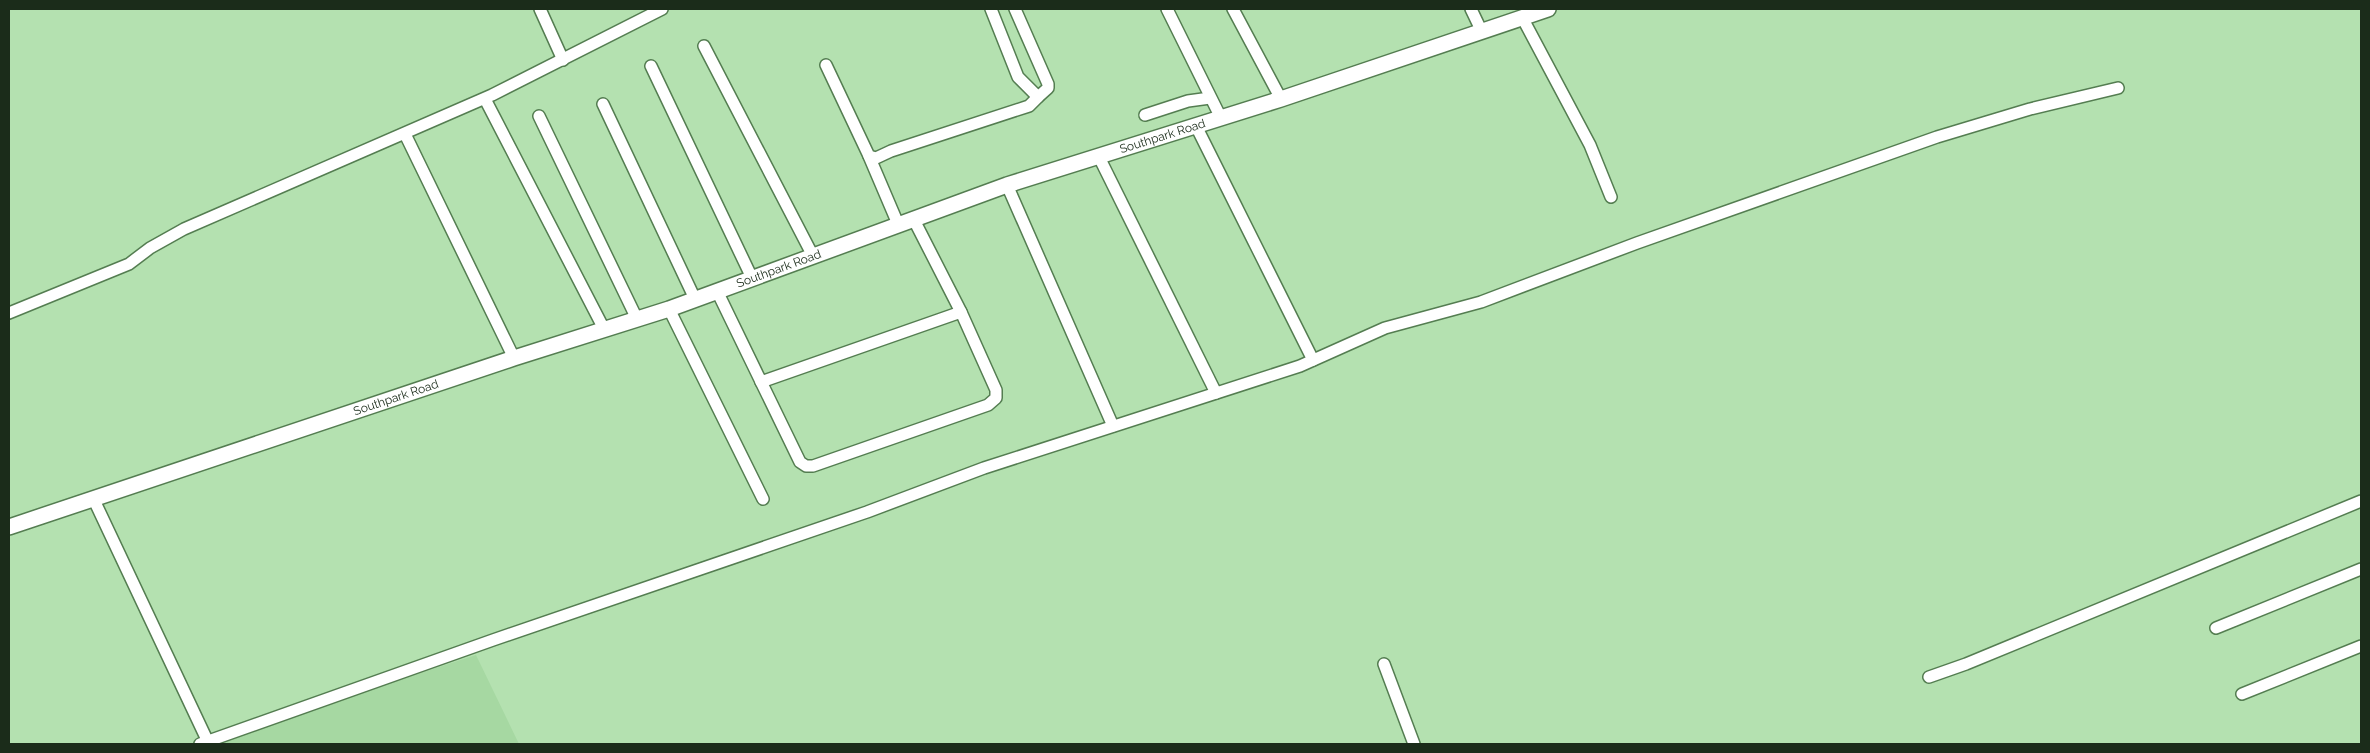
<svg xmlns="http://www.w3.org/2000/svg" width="2370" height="753" viewBox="0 0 2370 753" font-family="Raleway,sans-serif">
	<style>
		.built { fill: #a6d8a2 }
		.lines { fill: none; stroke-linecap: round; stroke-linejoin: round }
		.street-casing { stroke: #547d51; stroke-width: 14 }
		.secondary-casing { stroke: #547d51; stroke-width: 18 }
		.street { stroke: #fff; stroke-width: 11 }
		.secondary { stroke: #fff; stroke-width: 15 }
		.labels { text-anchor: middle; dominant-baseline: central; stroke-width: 4; stroke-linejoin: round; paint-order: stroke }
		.street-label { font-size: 12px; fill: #1b2c1a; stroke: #e4fbe2 }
	</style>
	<rect width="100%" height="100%" fill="#b4e1b0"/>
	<path class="built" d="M 476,655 L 519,744 L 211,744 L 210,742 Z"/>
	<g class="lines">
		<defs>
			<g id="street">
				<path d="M 540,9 L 563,60"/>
				<path d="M 991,9 L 1018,77 L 1038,97 L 1048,88 L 1048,84 L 1015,9"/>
				<path d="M 1167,9 L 1221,118"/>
				<path d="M 1233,9 L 1281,99"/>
				<path d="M 1471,9 L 1482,32"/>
				<path d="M 1523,19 L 1590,145 L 1611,197"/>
				<path d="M 704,46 L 813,256"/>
				<path d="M 826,65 L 869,156 L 876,158 L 891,151 L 1029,106 L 1038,97"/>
				<path d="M 651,66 L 752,278"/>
				<path d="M 485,99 L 604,329"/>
				<path d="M 603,104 L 695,299"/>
				<path d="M 1145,115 L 1188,101 L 1210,98"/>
				<path d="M 539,116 L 637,319"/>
				<path d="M 1196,126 L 1313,360"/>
				<path d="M 405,134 L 514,358"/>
				<path d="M 869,156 L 898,224"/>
				<path d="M 1099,157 L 1216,393"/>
				<path d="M 1007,185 L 1113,426"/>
				<path d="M 717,291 L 800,462 L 806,466 L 813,466 L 988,405 L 996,398 L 996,390 L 961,312 L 913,218"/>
				<path d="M 669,309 L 763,499"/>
				<path d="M 9,313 L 129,264 L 150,248 L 184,229 L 492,95 L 662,9"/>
				<path d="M 761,382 L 961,312"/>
				<path d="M 94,500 L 208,742"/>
				<path d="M 2216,628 L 2361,569"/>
				<path d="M 1384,664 L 1414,744"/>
				<path d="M 1929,677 L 1966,664 L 2361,501"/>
				<path d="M 2242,694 L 2361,646"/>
				<path d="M 200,744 L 493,640 L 867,512 L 984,468 L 1300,366 L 1385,328 L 1481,302 L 1637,243 L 1937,137 L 2030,109 L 2118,88"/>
			</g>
			<g id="secondary">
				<path id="s1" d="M 9,527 L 514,358 L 669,309 L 1007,185 L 1281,99 L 1548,9"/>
			</g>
		</defs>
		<use href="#street" class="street-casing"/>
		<use href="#secondary" class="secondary-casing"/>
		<use href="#street" class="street"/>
		<use href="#secondary" class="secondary"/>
	</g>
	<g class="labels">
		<g class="street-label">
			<text stroke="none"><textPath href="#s1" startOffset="1218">Southpark Road</textPath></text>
			<text stroke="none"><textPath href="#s1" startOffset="812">Southpark Road</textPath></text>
			<text stroke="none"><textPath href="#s1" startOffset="408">Southpark Road</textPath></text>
		</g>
	</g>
	<rect width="2370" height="753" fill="none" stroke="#1b2c1a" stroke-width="20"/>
</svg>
